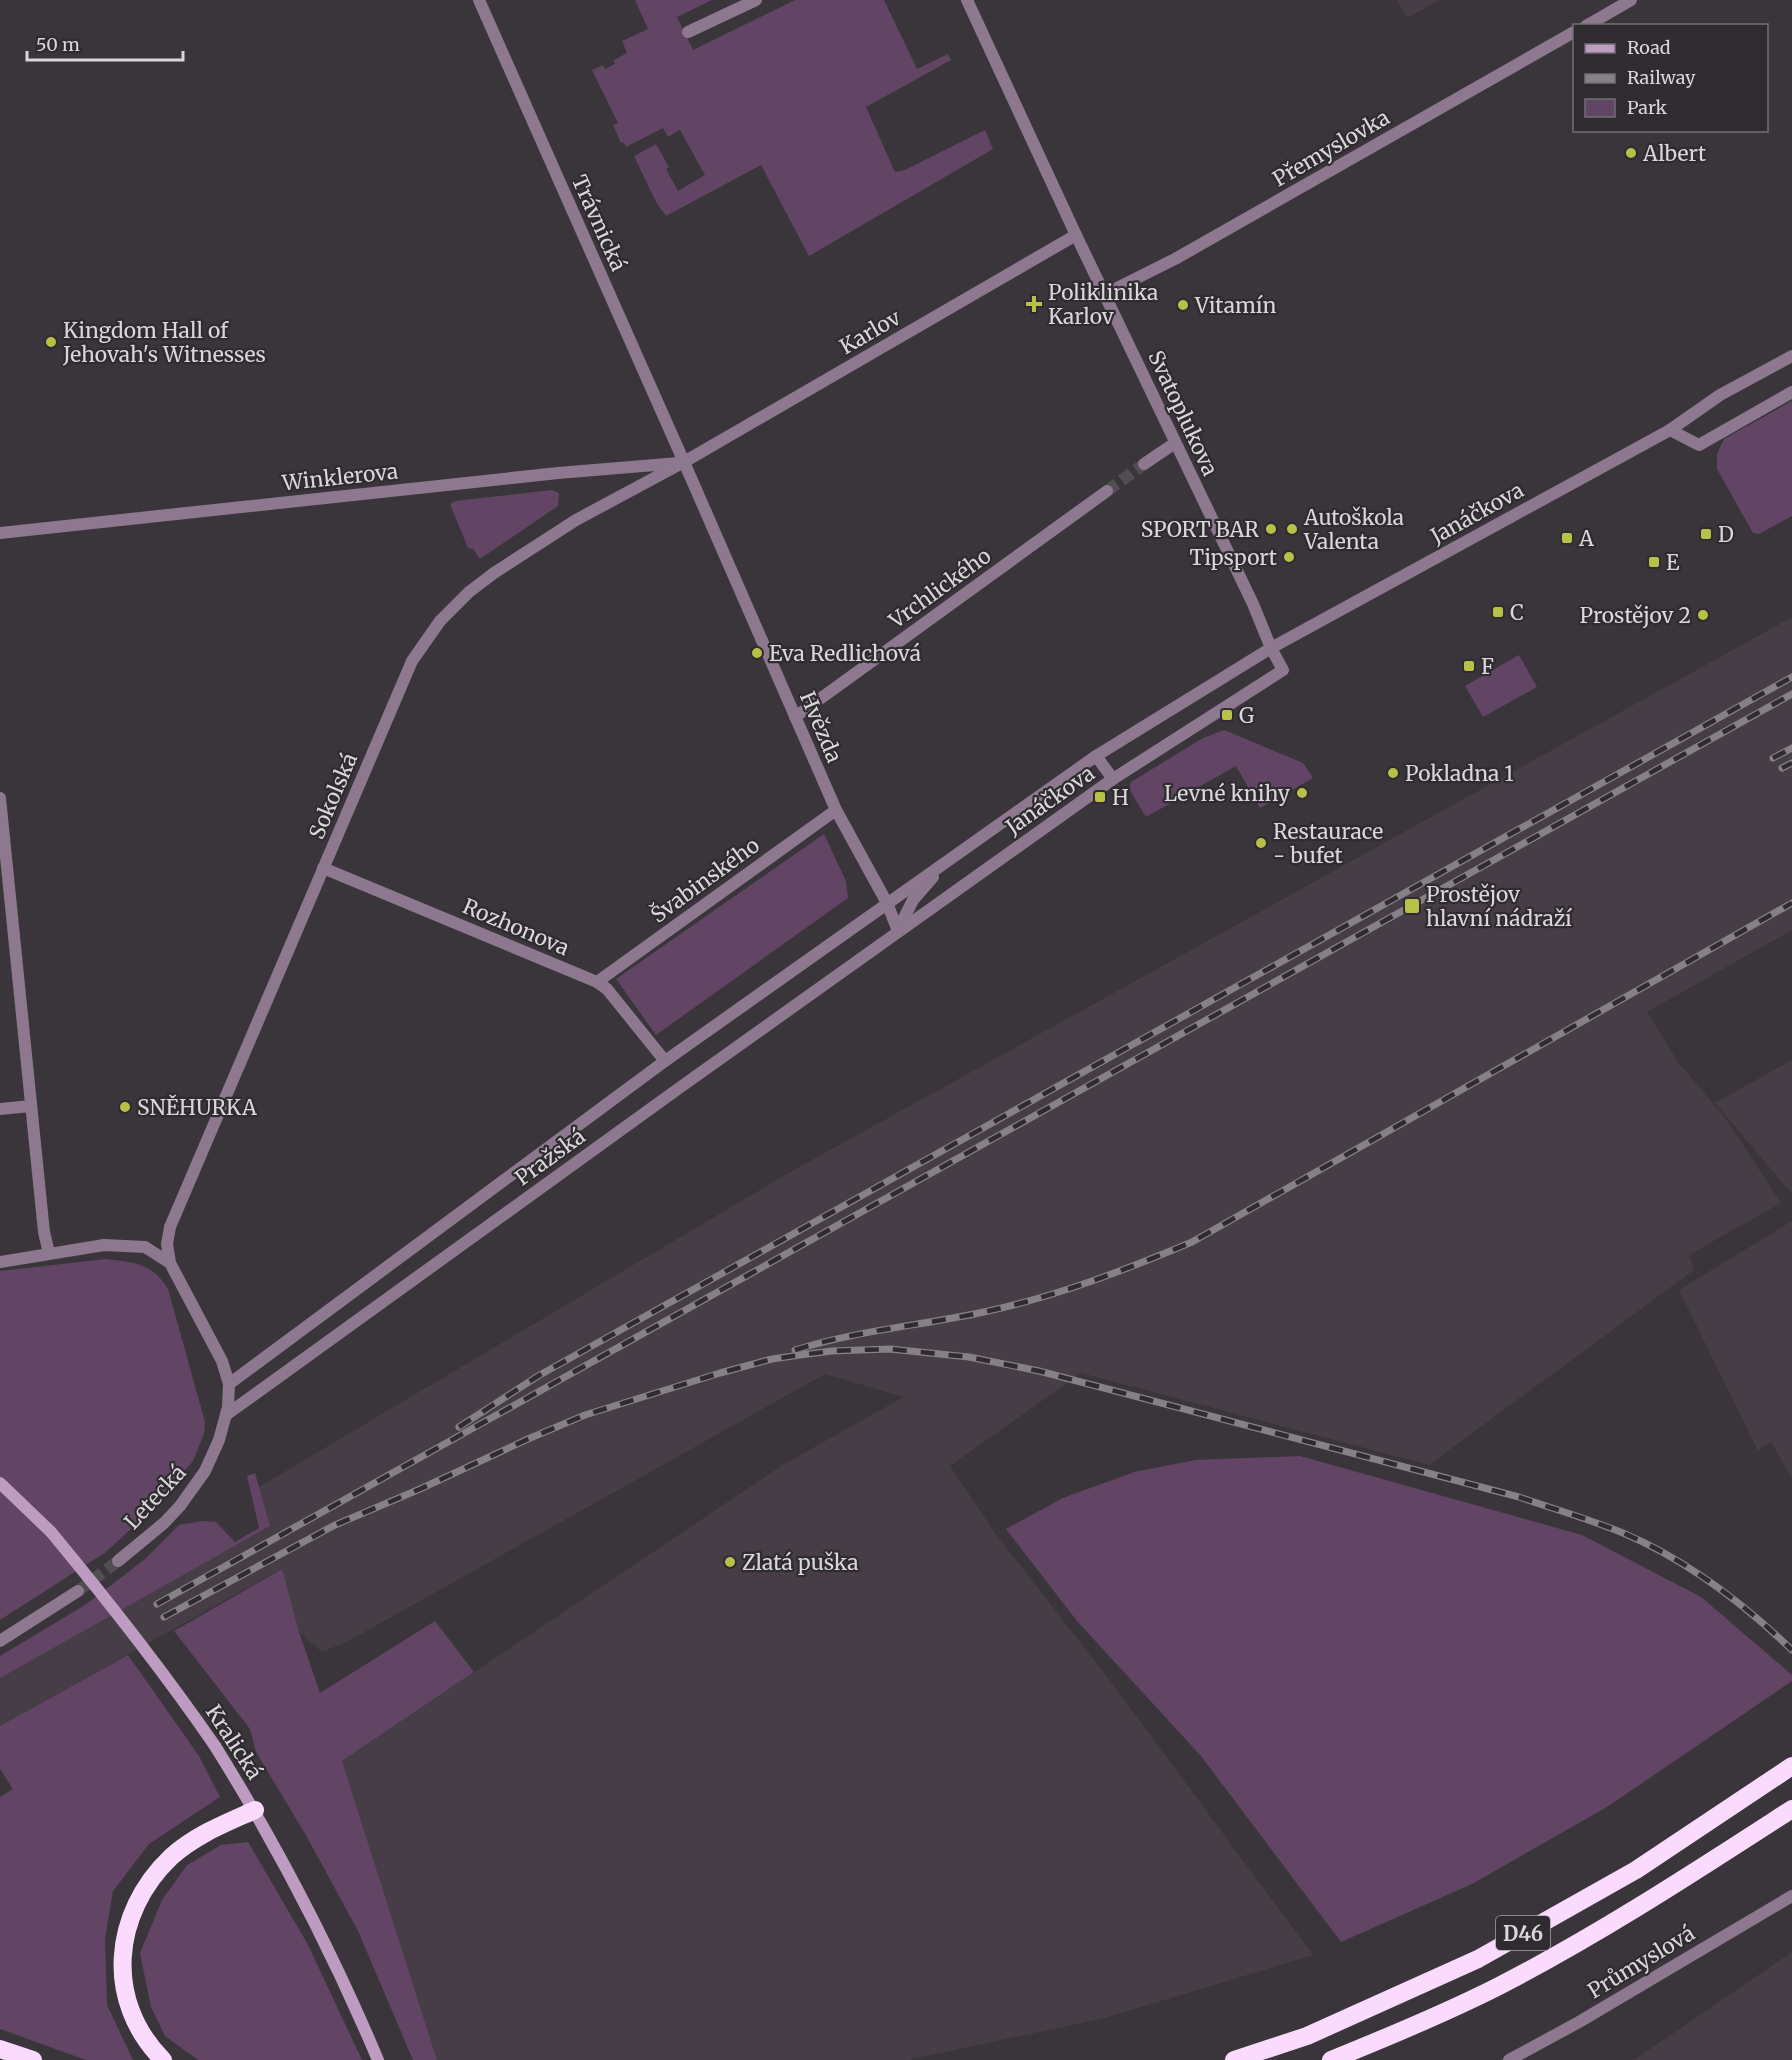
<svg xmlns="http://www.w3.org/2000/svg" width="1792" height="2060" viewBox="0 0 1792 2060" font-family="Merriweather,serif">
	<style>
		.built { fill: #463d47 }
		.green { fill: #624565 }
		.lines { fill: none; stroke-linecap: round; stroke-linejoin: round }
		.street-tunnel { stroke: #514d52; stroke-width: 12; stroke-dasharray: 12 6; stroke-linecap: butt }
		.street { stroke: #8d788f; stroke-width: 12 }
		.secondary { stroke: #be9cc2; stroke-width: 12 }
		.highway { stroke: #fadafd; stroke-width: 18 }
		.rail-casing { stroke: #858186; stroke-width: 7 }
		.rail { stroke: #2f2b30; stroke-width: 4.5; stroke-dasharray: 14; stroke-linecap: butt }
		.secondary-bridge { stroke: #be9cc2; stroke-width: 12 }
		.poi-dot { fill: #b8c147; stroke: #2f2b30; stroke-width: 2 }
		.labels { text-anchor: middle; dominant-baseline: central; stroke-width: 4.5; stroke-linejoin: round; paint-order: stroke }
		.shield { fill: #2f2b30; stroke: #a6a3a7; stroke-width: 1.5 }
		.shield-label { font-size: 20px; font-weight: bold; fill: #d9d7da }
		.street-label { font-size: 21px; fill: #d9d7da; stroke: #2f2b30 }
		.poi-label { font-size: 21px; fill: #d9d7da; stroke: #2f2b30; text-anchor: start }
	</style>
	<rect width="100%" height="100%" fill="#39353a"/>
	<g class="built">
		<path d="M 1397,0 L 1440,0 L 1407,18 Z"/>
		<path d="M 1792,617 L 1792,930 L 1647,1012 L 1678,1062 L 1727,1120 L 1781,1203 L 1689,1255 L 1694,1270 L 1429,1465 L 1081,1373 L 950,1466 L 996,1534 L 1111,1682 L 1313,1955 L 1105,2018 L 908,2060 L 437,2060 L 342,1761 L 784,1464 L 904,1397 L 825,1374 L 347,1642 L 322,1652 L 299,1632 L 281,1569 L 0,1726 L 0,1675 L 269,1527 L 259,1487 L 785,1175 Z"/>
		<path d="M 1792,1060 L 1792,1194 L 1715,1103 Z"/>
		<path d="M 1792,1221 L 1792,1478 L 1771,1442 L 1758,1451 L 1679,1290 Z"/>
		<path d="M 1792,1952 L 1792,2060 L 1634,2060 Z"/>
	</g>
	<g class="green">
		<path d="M 635,0 L 712,0 L 677,17 L 693,50 L 795,0 L 884,0 L 917,69 L 948,54 L 951,60 L 866,107 L 895,172 L 905,170 L 985,130 L 993,149 L 809,256 L 761,165 L 666,216 L 656,202 L 634,156 L 656,144 L 669,167 L 666,169 L 678,191 L 705,175 L 680,130 L 668,137 L 663,128 L 626,147 L 623,142 L 621,143 L 613,125 L 618,123 L 592,70 L 603,65 L 605,69 L 615,64 L 614,60 L 627,53 L 622,41 L 648,29 Z"/>
		<path d="M 1792,401 L 1792,516 L 1759,534 L 1753,533 L 1717,469 L 1717,454 L 1724,439 Z"/>
		<path d="M 552,490 L 559,493 L 558,506 L 480,559 L 473,549 L 468,548 L 450,504 L 456,501 Z"/>
		<path d="M 1519,655 L 1537,687 L 1483,717 L 1465,686 Z"/>
		<path d="M 1224,730 L 1303,763 L 1313,778 L 1260,808 L 1236,766 L 1146,817 L 1129,789 L 1131,782 L 1203,738 Z"/>
		<path d="M 824,834 L 846,881 L 848,898 L 656,1035 L 616,979 Z"/>
		<path d="M 106,1259 C 135,1263 151,1262 168,1289 L 205,1422 L 204,1434 L 193,1461 L 146,1515 L 106,1552 L 0,1620 L 0,1271 Z"/>
		<path d="M 1300,1456 L 1582,1535 L 1701,1597 L 1792,1675 L 1792,1681 L 1607,1807 L 1472,1884 L 1341,1942 L 1201,1756 L 1077,1621 L 1006,1529 L 1063,1498 L 1134,1472 L 1196,1460 Z"/>
		<path d="M 255,1473 L 270,1526 L 0,1678 L 0,1656 L 85,1605 L 144,1560 L 179,1525 L 203,1521 L 216,1522 L 235,1542 L 259,1528 L 247,1476 Z"/>
		<path d="M 282,1569 L 299,1632 L 320,1693 L 435,1621 L 474,1672 L 342,1761 L 437,2060 L 413,2060 L 358,1931 L 307,1837 L 256,1752 L 250,1729 L 174,1631 Z"/>
		<path d="M 128,1655 L 199,1756 L 220,1797 L 149,1844 L 113,1891 L 105,1939 L 107,2005 L 133,2060 L 86,2060 L 0,2029 L 0,1797 L 13,1789 L 0,1769 L 0,1726 Z"/>
		<path d="M 248,1842 L 307,1943 L 362,2060 L 198,2060 L 165,2036 L 151,2007 L 140,1953 L 162,1900 L 187,1865 L 221,1845 Z"/>
	</g>
	<g class="lines">
		<g class="street-tunnel">
			<path d="M 1107,491 L 1144,464"/>
			<path d="M 78,1591 L 118,1561"/>
		</g>
		<g class="street">
			<path d="M 479,0 L 684,462 L 836,810 L 887,903 L 898,931"/>
			<path d="M 1586,26 L 1631,0"/>
			<path d="M 688,32 L 756,0"/>
			<path d="M 1105,294 L 1175,259 L 1574,32"/>
			<path d="M 1670,430 L 1699,445 L 1792,392"/>
			<path d="M 1144,464 L 1175,443"/>
			<path d="M 0,533 L 558,473 L 679,463"/>
			<path d="M 795,717 L 1107,491"/>
			<path d="M 1096,756 L 1113,779"/>
			<path d="M 0,798 L 44,1232 L 49,1253"/>
			<path d="M 323,868 L 597,982 L 607,989 L 665,1061"/>
			<path d="M 898,930 L 913,900 L 933,877"/>
			<path d="M 597,982 L 836,810"/>
			<path d="M 0,1109 L 31,1106"/>
			<path d="M 0,1262 L 104,1245 L 145,1247 L 170,1263 L 222,1361 L 229,1384 L 228,1407 L 219,1440 L 205,1471 L 180,1506 L 164,1523 L 118,1561"/>
			<path d="M 170,1263 L 167,1244 L 170,1227 L 412,661 L 440,621 L 469,592 L 494,573 L 576,520 L 684,462 L 1076,235"/>
			<path d="M 229,1384 L 665,1061 L 1096,756 L 1271,648 L 1670,430 L 1720,395 L 1792,356"/>
			<path d="M 226,1415 L 682,1086 L 1113,779 L 1283,670 L 1271,648 L 1253,604 L 1076,235 L 967,0"/>
			<path d="M 0,1641 L 78,1591"/>
			<path d="M 1509,2060 L 1579,2022 L 1792,1896"/>
		</g>
		<g class="secondary">
			<path d="M 0,1483 L 51,1532"/>
			<path d="M 215,1746 C 278,1847 332,1951 378,2060"/>
		</g>
		<g class="highway">
			<path d="M 0,2049 L 33,2060"/>
			<path d="M 163,2060 C 104,2001 112,1913 171,1857 C 195,1835 226,1823 255,1810"/>
			<path d="M 1234,2060 L 1307,2036 L 1478,1959 L 1636,1870 L 1792,1766"/>
			<path d="M 1331,2060 C 1388,2037 1444,2014 1499,1986 C 1600,1934 1696,1871 1792,1809"/>
		</g>
		<defs>
			<g id="rail">
				<path d="M 1773,758 L 1792,748"/>
				<path d="M 1782,768 L 1792,763"/>
				<path d="M 795,1350 C 855,1331 917,1326 979,1313 C 1052,1298 1123,1271 1192,1242 L 1792,903"/>
				<path d="M 459,1427 L 538,1376 L 1792,677"/>
				<path d="M 157,1604 L 1792,694"/>
				<path d="M 164,1617 L 335,1525 L 420,1489 L 528,1439 L 585,1415 L 720,1373 L 772,1359 L 800,1355 L 832,1351 L 890,1349 L 969,1357 L 1039,1371 L 1519,1497 C 1554,1509 1589,1519 1623,1533 C 1687,1560 1743,1603 1792,1650"/>
			</g>
		</defs>
		<use href="#rail" class="rail-casing"/>
		<use href="#rail" class="rail"/>
		<path class="secondary-bridge" d="M 51,1532 C 109,1602 164,1672 215,1746"/>
	</g>
	<g class="poi-dot">
		<circle cx="1631" cy="153" r="6"/>
		<path d="M1031 295h6v6h6v6h-6v6h-6v-6h-6v-6h6z"/>
		<circle cx="1183" cy="305" r="6"/>
		<circle cx="51" cy="342" r="6"/>
		<circle cx="1271" cy="529" r="6"/>
		<circle cx="1292" cy="529" r="6"/>
		<rect x="1700" y="528" width="12" height="12" rx="3"/>
		<rect x="1561" y="532" width="12" height="12" rx="3"/>
		<circle cx="1289" cy="557" r="6"/>
		<rect x="1648" y="556" width="12" height="12" rx="3"/>
		<rect x="1492" y="606" width="12" height="12" rx="3"/>
		<circle cx="1703" cy="615" r="6"/>
		<circle cx="757" cy="653" r="6"/>
		<rect x="1463" y="660" width="12" height="12" rx="3"/>
		<rect x="1221" y="709" width="12" height="12" rx="3"/>
		<circle cx="1393" cy="773" r="6"/>
		<circle cx="1302" cy="793" r="6"/>
		<rect x="1094" y="791" width="12" height="12" rx="3"/>
		<circle cx="1261" cy="843" r="6"/>
		<rect x="1404" y="898" width="16" height="16" rx="3"/>
		<circle cx="125" cy="1107" r="6"/>
		<circle cx="730" cy="1562" r="6"/>
	</g>
	<g class="labels">
		<rect class="shield" x="1496" y="1916" width="54" height="34" rx="4.5"/>
		<g class="shield-label">
			<text x="1523" y="1933">D46</text>
		</g>
		<g class="street-label">
			<text transform="translate(1331 148) rotate(-30)">Přemyslovka</text>
			<text transform="translate(599 223) rotate(66)">Trávnická</text>
			<text transform="translate(870 332) rotate(-30)">Karlov</text>
			<text transform="translate(1183 413) rotate(65)">Svatoplukova</text>
			<text transform="translate(340 477) rotate(-6)">Winklerova</text>
			<text transform="translate(1477 513) rotate(-29)">Janáčkova</text>
			<text transform="translate(940 588) rotate(-36)">Vrchlického</text>
			<text transform="translate(821 727) rotate(67)">Hvězda</text>
			<text transform="translate(333 796) rotate(-67)">Sokolská</text>
			<text transform="translate(1050 800) rotate(-35)">Janáčkova</text>
			<text transform="translate(705 880) rotate(-36)">Švabinského</text>
			<text transform="translate(516 927) rotate(23)">Rozhonova</text>
			<text transform="translate(550 1157) rotate(-36)">Pražská</text>
			<text transform="translate(155 1497) rotate(-47)">Letecká</text>
			<text transform="translate(234 1742) rotate(57)">Kralická</text>
			<text transform="translate(1641 1962) rotate(-31)">Průmyslová</text>
		</g>
		<g class="poi-label">
			<text x="1643" y="153">Albert</text>
			<text x="1048" y="292">Poliklinika<tspan x="1048" dy="24">Karlov</tspan></text>
			<text x="1195" y="305">Vitamín</text>
			<text x="63" y="330">Kingdom Hall of<tspan x="63" dy="24">Jehovah's Witnesses</tspan></text>
			<text x="1304" y="517">Autoškola<tspan x="1304" dy="24">Valenta</tspan></text>
			<text x="1259" y="529" text-anchor="end">SPORT BAR</text>
			<text x="1718" y="534">D</text>
			<text x="1579" y="538">A</text>
			<text x="1277" y="557" text-anchor="end">Tipsport</text>
			<text x="1666" y="562">E</text>
			<text x="1510" y="612">C</text>
			<text x="1691" y="615" text-anchor="end">Prostějov 2</text>
			<text x="769" y="653">Eva Redlichová</text>
			<text x="1481" y="666">F</text>
			<text x="1239" y="715">G</text>
			<text x="1405" y="773">Pokladna 1</text>
			<text x="1290" y="793" text-anchor="end">Levné knihy</text>
			<text x="1112" y="797">H</text>
			<text x="1273" y="831">Restaurace<tspan x="1273" dy="24">- bufet</tspan></text>
			<text x="1426" y="894">Prostějov<tspan x="1426" dy="24">hlavní nádraží</tspan></text>
			<text x="137" y="1107">SNĚHURKA</text>
			<text x="742" y="1562">Zlatá puška</text>
		</g>
	</g>
	<rect x="1573" y="24" width="195" height="108" fill="#2f2b30" stroke="#737074" stroke-width="1.5"/>
	<rect x="1585" y="44" width="30" height="9" fill="#be9cc2" stroke="#737074" stroke-width="1.5"/>
	<text x="1627" y="54" font-size="18" fill="#d9d7da">Road</text>
	<rect x="1585" y="74" width="30" height="9" fill="#858186" stroke="#737074" stroke-width="1.5"/>
	<text x="1627" y="84" font-size="18" fill="#d9d7da">Railway</text>
	<rect x="1585" y="99" width="30" height="18" fill="#624565" stroke="#737074" stroke-width="1.5"/>
	<text x="1627" y="114" font-size="18" fill="#d9d7da">Park</text>
	<path d="M27 51v9h156v-9" fill="none" stroke="#d9d7da" stroke-width="3"/>
	<text x="36" y="51" font-size="18" fill="#d9d7da" stroke="#2f2b30" stroke-width="4.5" paint-order="stroke">50 m</text>
</svg>
